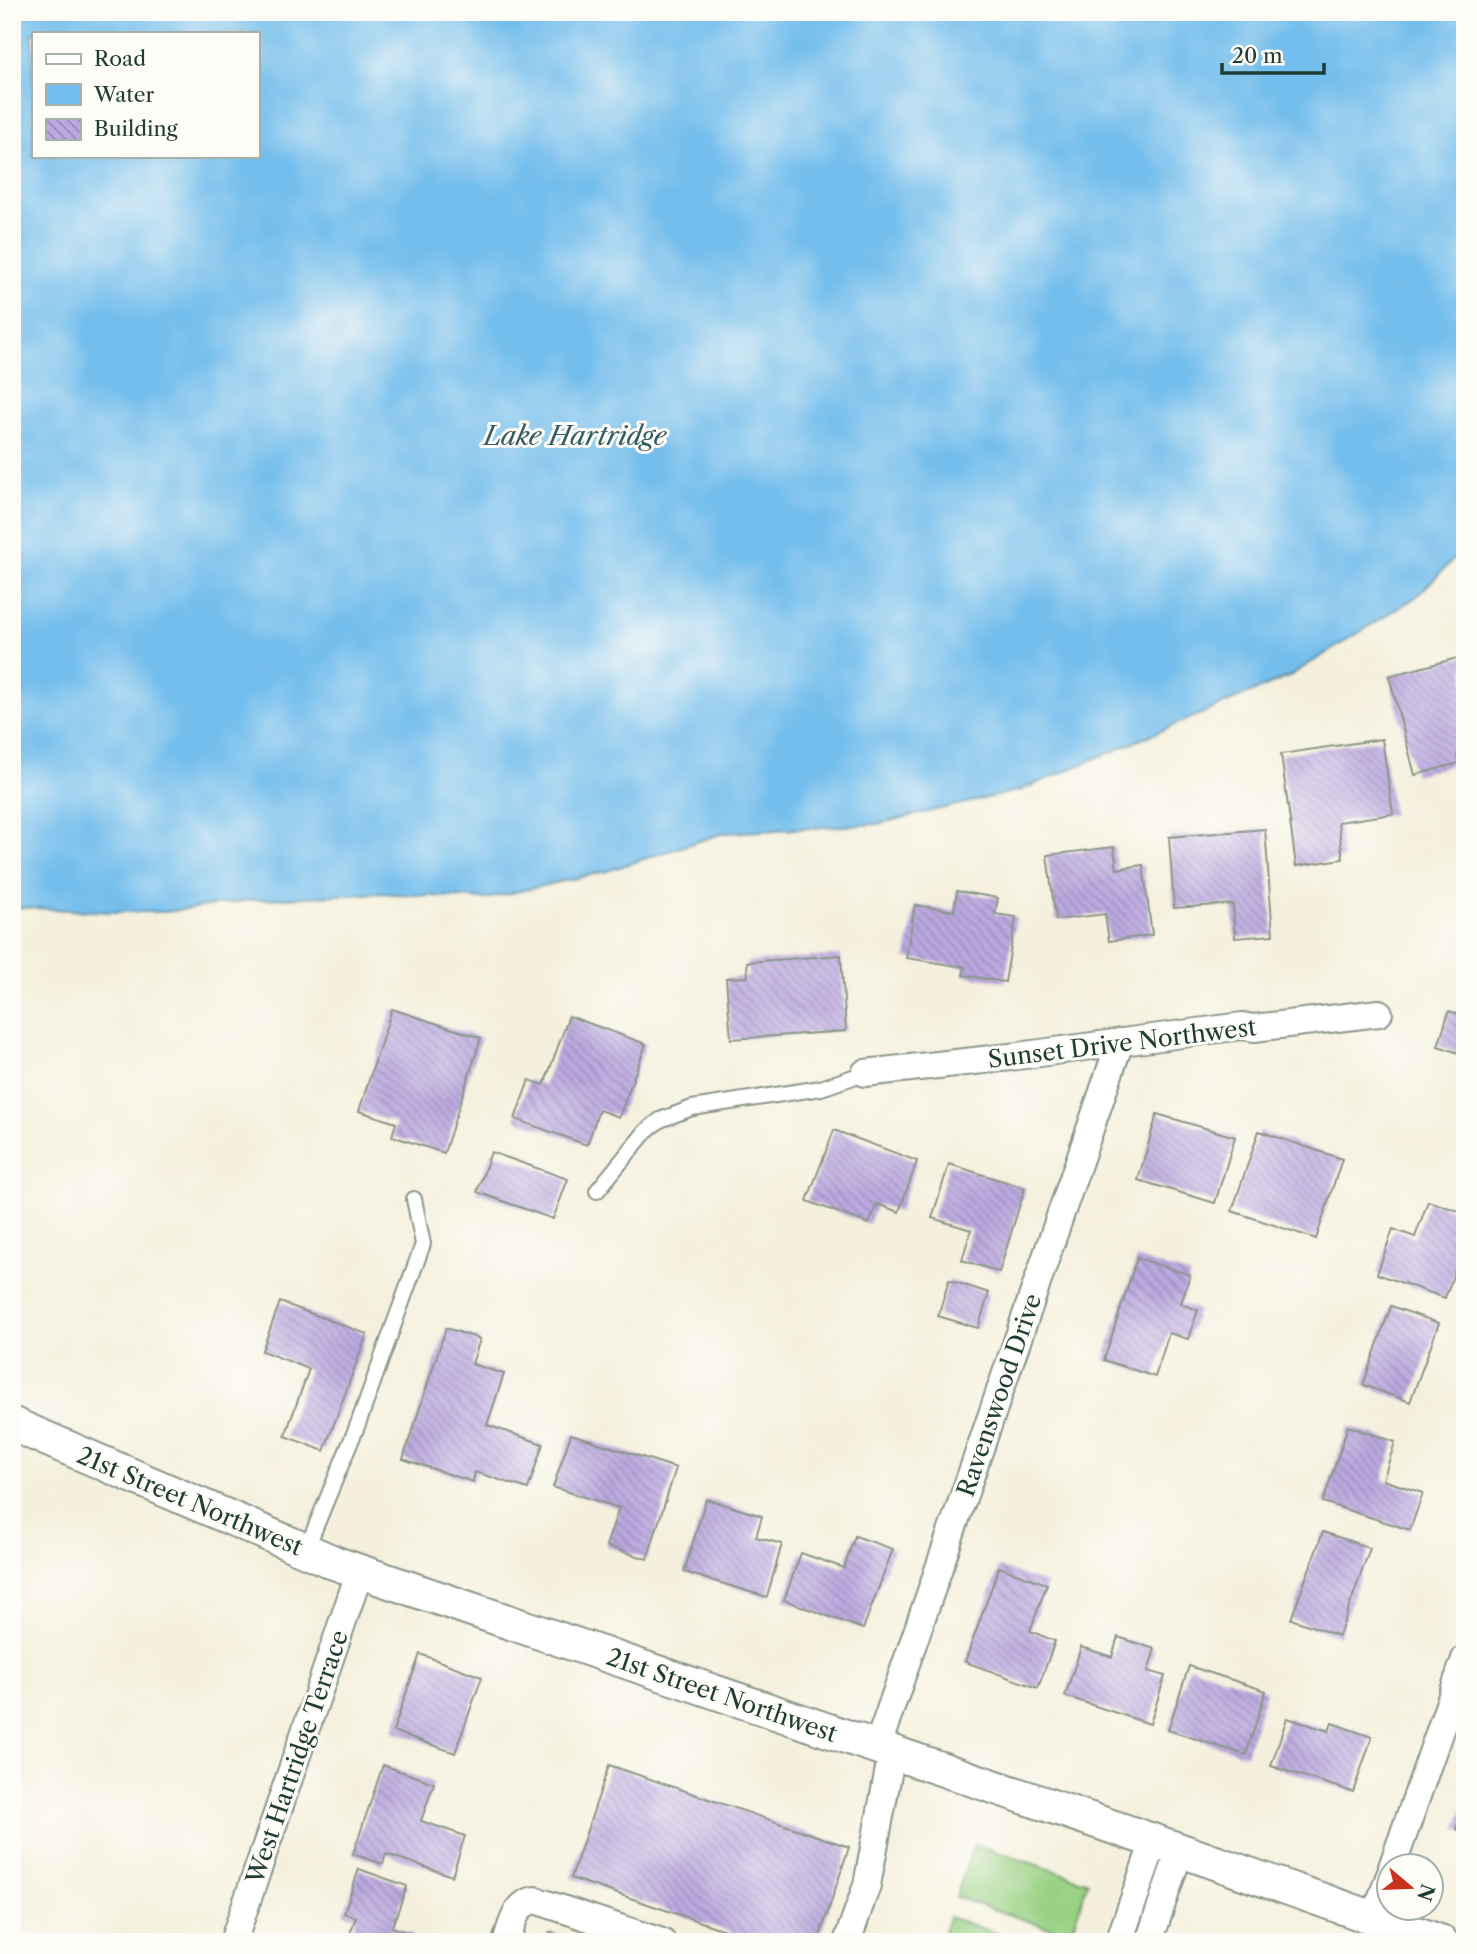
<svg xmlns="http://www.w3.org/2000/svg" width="1477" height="1954" viewBox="0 0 1477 1954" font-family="'Libre Caslon Text',serif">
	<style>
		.garden { fill: #97d082; stroke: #5b865b; stroke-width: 2 }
		.water { fill: #73beec; stroke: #497e90; stroke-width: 2; fill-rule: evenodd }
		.building { fill: url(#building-back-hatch) }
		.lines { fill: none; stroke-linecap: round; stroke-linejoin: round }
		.service-casing { stroke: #8a9688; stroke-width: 18 }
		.minor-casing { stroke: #8a9688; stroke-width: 30 }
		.tertiary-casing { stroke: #8a9688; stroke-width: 37 }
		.service { stroke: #fff; stroke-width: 14 }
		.minor { stroke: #fff; stroke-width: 26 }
		.tertiary { stroke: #fff; stroke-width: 33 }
		.labels { text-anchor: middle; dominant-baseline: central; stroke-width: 6; stroke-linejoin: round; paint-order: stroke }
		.street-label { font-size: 24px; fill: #1f3d34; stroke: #fdfcf7 }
		.water-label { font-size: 26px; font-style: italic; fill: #345d62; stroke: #fdfcf7 }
	</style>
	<defs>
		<pattern id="building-back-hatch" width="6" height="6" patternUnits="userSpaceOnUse" patternTransform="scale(1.75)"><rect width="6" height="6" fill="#bca9e0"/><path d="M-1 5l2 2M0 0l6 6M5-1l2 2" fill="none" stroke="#988bb6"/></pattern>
	</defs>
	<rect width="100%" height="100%" fill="#fdfcf7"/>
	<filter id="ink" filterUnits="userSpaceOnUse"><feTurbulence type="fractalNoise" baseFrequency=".0143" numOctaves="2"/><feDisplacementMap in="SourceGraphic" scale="14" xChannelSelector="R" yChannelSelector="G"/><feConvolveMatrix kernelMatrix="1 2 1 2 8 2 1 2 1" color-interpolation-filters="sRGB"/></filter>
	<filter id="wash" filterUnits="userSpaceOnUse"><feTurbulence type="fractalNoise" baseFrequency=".00686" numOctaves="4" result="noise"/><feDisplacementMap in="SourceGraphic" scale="28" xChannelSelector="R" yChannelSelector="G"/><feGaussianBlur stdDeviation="1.57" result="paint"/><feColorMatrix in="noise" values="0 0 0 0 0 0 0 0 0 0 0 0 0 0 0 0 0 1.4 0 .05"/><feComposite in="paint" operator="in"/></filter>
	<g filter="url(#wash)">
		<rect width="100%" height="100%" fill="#f5f0dd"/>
		<g class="garden">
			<path d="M 974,1844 L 1088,1882 L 1070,1935 L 956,1897 Z"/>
			<path d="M 949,1917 L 1022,1942 L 941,1942 Z"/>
		</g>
		<path class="water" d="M 12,12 L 1465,12 L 1465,548 L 1416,597 L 1288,677 L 1021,790 L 877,824 L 724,833 L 607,871 L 486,899 L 378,893 L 251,900 L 166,912 L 111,912 L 12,907 ZM 33,33 L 257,33 L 257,156 L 33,156 Z"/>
		<g id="blocks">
			<g class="building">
				<path d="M 1465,656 L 1465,752 L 1457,755 L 1459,763 L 1415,775 L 1389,676 Z"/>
				<path d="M 1382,739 L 1393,814 L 1338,822 L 1343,859 L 1296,866 L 1281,754 Z"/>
				<path d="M 1265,829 L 1273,935 L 1235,938 L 1233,904 L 1174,908 L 1169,837 Z"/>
				<path d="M 1114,847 L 1117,869 L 1143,865 L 1152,935 L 1109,941 L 1105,914 L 1056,920 L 1047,855 Z"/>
				<path d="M 957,891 L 998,898 L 995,914 L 1016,917 L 1005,982 L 963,975 L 965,967 L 906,958 L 915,905 L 954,911 Z"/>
				<path d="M 841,955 L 846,1031 L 731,1039 L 726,978 L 748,977 L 747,962 Z"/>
				<path d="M 392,1009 L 481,1038 L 444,1153 L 392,1136 L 396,1123 L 359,1111 Z"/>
				<path d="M 1449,1011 L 1465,1016 L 1465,1055 L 1438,1046 Z"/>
				<path d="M 569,1016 L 646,1044 L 619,1117 L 599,1110 L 587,1145 L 515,1119 L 529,1080 L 544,1085 Z"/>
				<path d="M 1157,1114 L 1235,1137 L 1215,1203 L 1138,1180 Z"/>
				<path d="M 834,1130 L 917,1161 L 899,1212 L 877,1204 L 869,1224 L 807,1201 Z"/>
				<path d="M 1259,1131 L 1342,1159 L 1316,1239 L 1232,1211 Z"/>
				<path d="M 491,1152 L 568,1179 L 553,1219 L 477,1192 Z"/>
				<path d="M 949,1164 L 1025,1188 L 999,1272 L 962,1260 L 971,1230 L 932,1218 Z"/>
				<path d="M 1428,1201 L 1465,1213 L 1465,1243 L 1445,1298 L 1377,1274 L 1393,1229 L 1415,1237 Z"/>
				<path d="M 1137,1258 L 1190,1275 L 1181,1304 L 1198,1310 L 1188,1339 L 1169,1333 L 1155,1377 L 1104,1360 Z"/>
				<path d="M 949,1280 L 989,1293 L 978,1328 L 938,1316 Z"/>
				<path d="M 280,1302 L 367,1334 L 324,1451 L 285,1436 L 309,1369 L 262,1351 Z"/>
				<path d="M 1391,1306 L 1439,1323 L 1410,1402 L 1363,1385 Z"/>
				<path d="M 446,1328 L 480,1339 L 472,1364 L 504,1374 L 487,1425 L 543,1444 L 528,1489 L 475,1472 L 473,1482 L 403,1459 Z"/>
				<path d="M 1348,1426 L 1395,1442 L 1383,1480 L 1423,1493 L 1410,1530 L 1323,1502 Z"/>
				<path d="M 571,1434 L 676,1468 L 647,1559 L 606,1546 L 619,1508 L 553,1487 Z"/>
				<path d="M 706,1499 L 762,1516 L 756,1537 L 782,1544 L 767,1597 L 684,1572 Z"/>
				<path d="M 1323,1532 L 1370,1548 L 1339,1636 L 1291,1619 Z"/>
				<path d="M 855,1536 L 893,1549 L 863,1629 L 784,1600 L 801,1553 L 844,1568 Z"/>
				<path d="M 999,1567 L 1047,1584 L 1030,1631 L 1055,1641 L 1038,1688 L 965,1662 Z"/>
				<path d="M 1118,1637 L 1155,1649 L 1148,1671 L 1165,1676 L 1150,1724 L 1065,1696 L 1081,1647 L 1112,1657 Z"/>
				<path d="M 420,1654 L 482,1677 L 455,1753 L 393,1731 Z"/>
				<path d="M 1189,1666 L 1266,1691 L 1246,1755 L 1168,1730 Z"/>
				<path d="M 1287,1718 L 1329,1731 L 1332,1723 L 1372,1737 L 1353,1792 L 1271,1766 Z"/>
				<path d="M 383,1765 L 434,1783 L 421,1821 L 465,1836 L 452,1876 L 386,1854 L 383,1864 L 353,1854 Z"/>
				<path d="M 609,1765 L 849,1847 L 818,1942 L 760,1942 L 571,1878 Z"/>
				<path d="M 1464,1804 L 1465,1804 L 1465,1832 L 1456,1829 Z"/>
				<path d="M 359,1869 L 407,1886 L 392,1927 L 413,1934 L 410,1942 L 347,1942 L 356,1917 L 344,1913 Z"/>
				<path d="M 550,1932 L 577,1941 L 577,1942 L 547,1942 Z"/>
			</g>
		</g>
	</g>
	<g filter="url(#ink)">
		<use href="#blocks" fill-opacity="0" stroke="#8a9688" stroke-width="2"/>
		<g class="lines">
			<defs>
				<g id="service">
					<path d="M 597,1191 L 646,1131 L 660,1120 L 692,1108 L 821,1088 L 865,1073"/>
					<path d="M 306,1550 L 358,1424 L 423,1244 L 414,1199"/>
				</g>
				<g id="minor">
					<path d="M 865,1073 L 1010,1057 L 1242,1026 L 1254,1028 L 1379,1013"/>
					<path d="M 877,1748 L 1120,1042"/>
					<path d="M 1392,1867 L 1465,1659"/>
					<path d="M 1374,1918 L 1390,1875"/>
					<path d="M 233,1942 L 360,1571"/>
					<path d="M 506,1942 C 512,1925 515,1903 535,1900 L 662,1942"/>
					<path d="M 847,1942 L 867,1885 L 892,1753"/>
					<path d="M 1119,1942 L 1154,1841"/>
					<path d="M 1149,1942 L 1180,1850"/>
				</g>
				<path id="tertiary" d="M 12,1424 L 335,1563 L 1154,1841 L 1441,1942"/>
			</defs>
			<use href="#service" class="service-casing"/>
			<use href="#minor" class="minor-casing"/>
			<use href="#tertiary" class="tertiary-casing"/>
			<use href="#service" class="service"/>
			<use href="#minor" class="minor"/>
			<use href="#tertiary" class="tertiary"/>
		</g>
	</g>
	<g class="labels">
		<g class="street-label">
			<text transform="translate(1122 1043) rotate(-7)">Sunset Drive Northwest</text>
			<text transform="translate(999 1395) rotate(-71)">Ravenswood Drive</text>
			<text transform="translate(190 1501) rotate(23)">21st Street Northwest</text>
			<text transform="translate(722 1695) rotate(19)">21st Street Northwest</text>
			<text transform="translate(297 1757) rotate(-71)">West Hartridge Terrace</text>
		</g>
		<g class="water-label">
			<text x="575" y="436">Lake Hartridge</text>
		</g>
	</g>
	<rect width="1477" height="1954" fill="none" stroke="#fdfcf7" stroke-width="42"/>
	<rect x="32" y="32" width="228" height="126" fill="#fdfcf7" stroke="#a4b0a9" stroke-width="2"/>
	<rect x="46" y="54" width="35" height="10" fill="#ffffff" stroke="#a4b0a9" stroke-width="2"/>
	<text x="94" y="66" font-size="21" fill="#1f3d34">Road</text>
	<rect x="46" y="84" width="35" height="21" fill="#73beec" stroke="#a4b0a9" stroke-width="2"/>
	<text x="94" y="102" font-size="21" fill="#1f3d34">Water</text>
	<rect x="46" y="119" width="35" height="21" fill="url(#building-back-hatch)" stroke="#a4b0a9" stroke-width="2"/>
	<text x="94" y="136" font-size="21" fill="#1f3d34">Building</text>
	<g transform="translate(1410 1887) rotate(109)"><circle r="33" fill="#fdfcf7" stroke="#a4b0a9" stroke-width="2"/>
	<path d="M0-5L12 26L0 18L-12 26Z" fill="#c8321e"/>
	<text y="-10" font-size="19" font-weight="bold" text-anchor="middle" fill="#1f3d34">N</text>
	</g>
	<path d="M1222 63v10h102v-10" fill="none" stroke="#1f3d34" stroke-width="3.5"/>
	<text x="1232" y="63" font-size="21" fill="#1f3d34" stroke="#fdfcf7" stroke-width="5" paint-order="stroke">20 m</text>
</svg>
